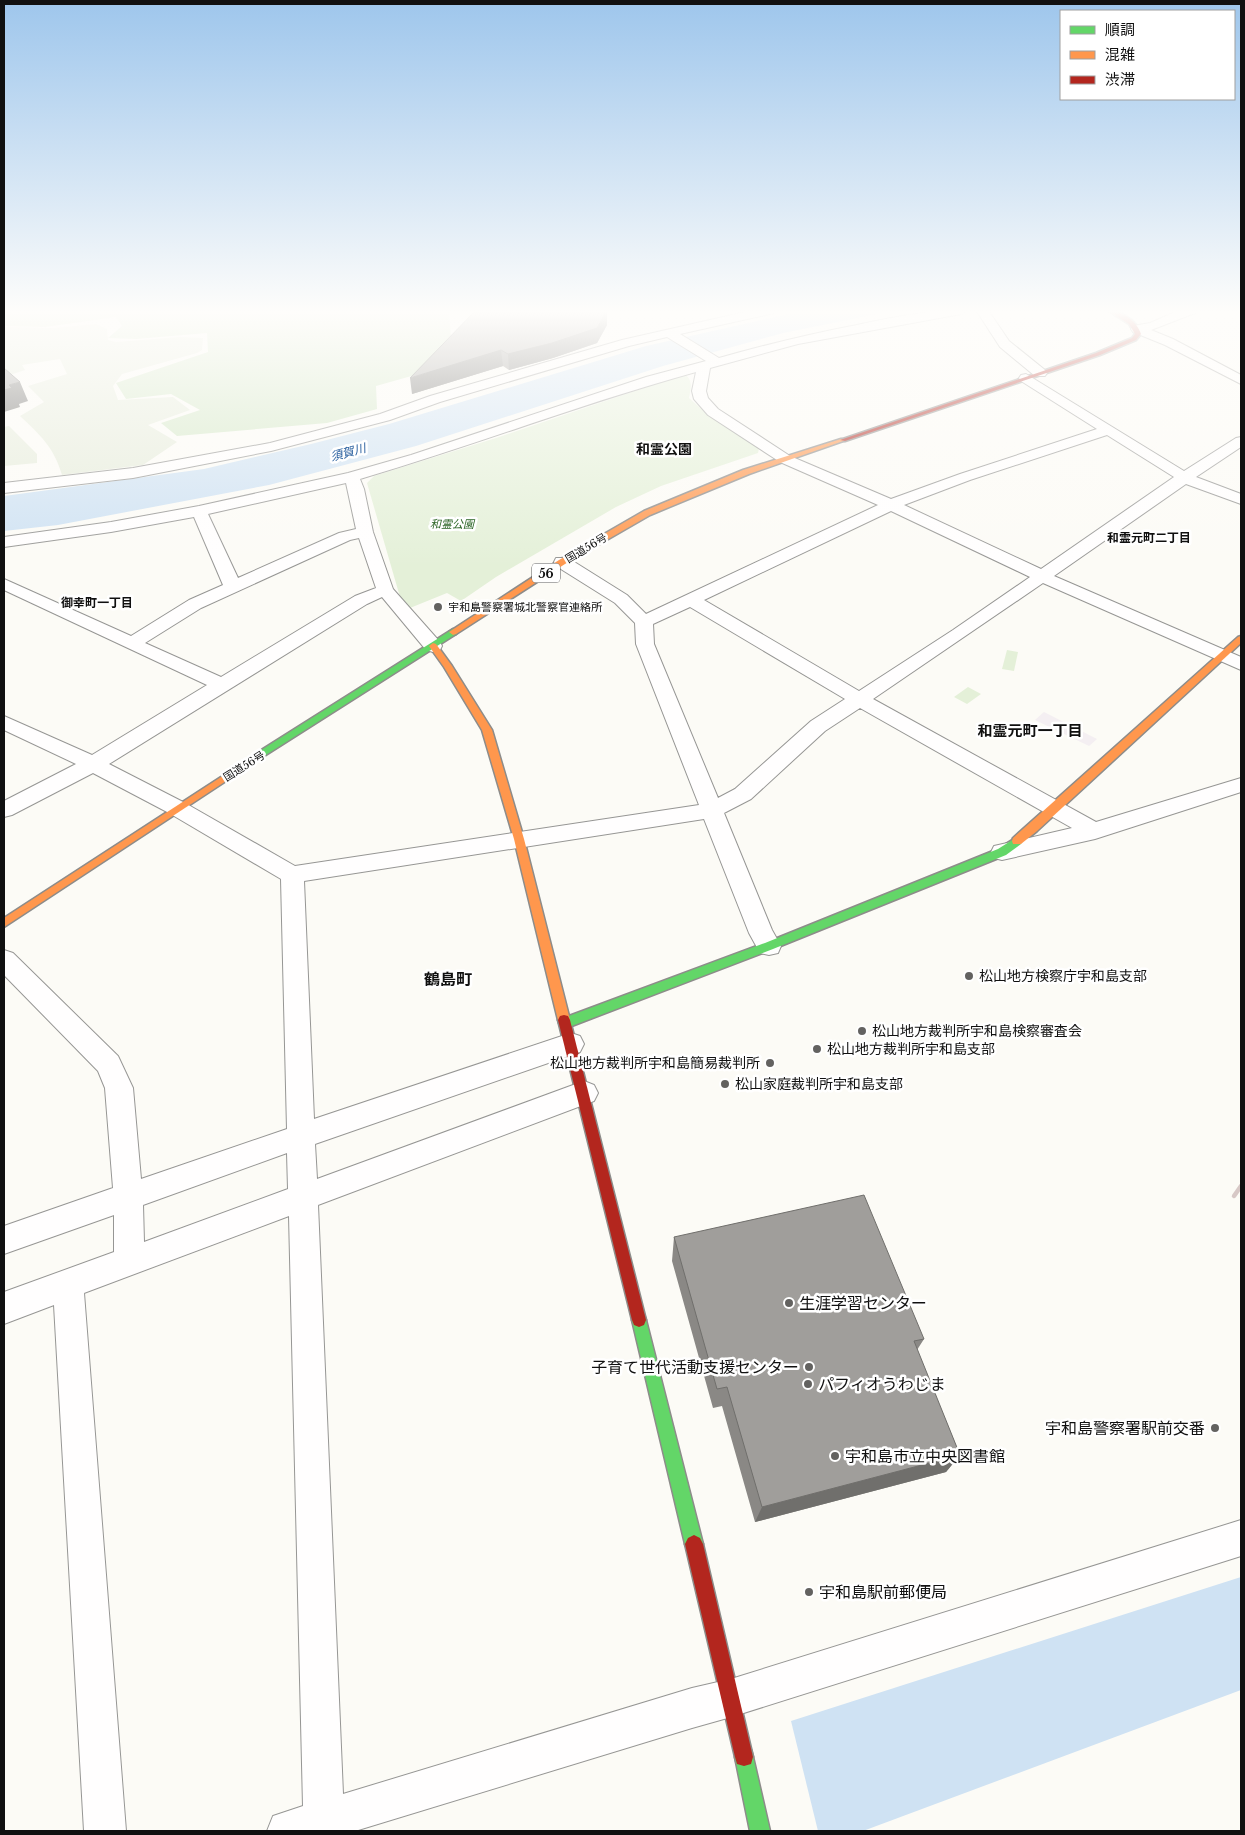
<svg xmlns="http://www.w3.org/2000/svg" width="1245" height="1835" viewBox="0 0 1245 1835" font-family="'Libre Baskerville','Noto Sans JP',serif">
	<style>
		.industrial { fill: #f4eff2 }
		.green { fill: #e4f0d8 }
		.forest { fill: #d3e7c6 }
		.cemetery { fill: #e6ecdb }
		.water { fill: #cfe2f3 }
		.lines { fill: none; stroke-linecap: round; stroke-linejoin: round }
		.street-casing { stroke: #969694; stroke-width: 2 }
		.fast-casing { stroke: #8d8c8a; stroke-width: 3 }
		.slow-casing { stroke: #8d8c8a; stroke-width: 3 }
		.jam-casing { stroke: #8d8c8a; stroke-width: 3 }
		.street { fill: #fffefe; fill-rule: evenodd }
		.fast { fill: #63d668; fill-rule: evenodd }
		.slow { fill: #ff974d; fill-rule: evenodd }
		.jam { fill: #b3261e; fill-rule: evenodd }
		.rail { stroke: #d7c8c6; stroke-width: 4.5 }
		.wall { fill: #8a8885 }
		.shaded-wall { fill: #706f6c }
		.building { fill: #a09e9b; stroke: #706f6c }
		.poi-dot { fill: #636260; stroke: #fff; stroke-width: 2 }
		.labels { text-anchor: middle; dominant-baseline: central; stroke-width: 5; stroke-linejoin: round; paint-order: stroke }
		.far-park-label { font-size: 11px; font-style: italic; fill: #2a6424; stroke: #fff }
		.far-street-label { font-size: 11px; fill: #101010; stroke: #fff }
		.far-poi-label { font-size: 11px; fill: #101010; stroke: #fff; text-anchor: start }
		.far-water-label { font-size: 12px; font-style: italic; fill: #21599b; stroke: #fff }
		.far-neighbourhood-label { font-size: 12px; font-weight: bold; fill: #101010; stroke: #fff }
		.shield { fill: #fff; stroke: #585858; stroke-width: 1 }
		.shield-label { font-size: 12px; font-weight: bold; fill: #101010 }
		.far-quarter-label { font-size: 14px; font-weight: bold; fill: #101010; stroke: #fff }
		.poi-label { font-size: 14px; fill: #101010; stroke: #fff; text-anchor: start }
		.neighbourhood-label { font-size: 15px; font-weight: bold; fill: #101010; stroke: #fff }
		.quarter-label { font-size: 16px; font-weight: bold; fill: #101010; stroke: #fff }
		.near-poi-label { font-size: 16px; fill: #101010; stroke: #fff; text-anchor: start }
	</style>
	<rect width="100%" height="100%" fill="#fcfbf6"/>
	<path class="industrial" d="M 1044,712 L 1097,739 L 1089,746 L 1035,720 Z"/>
	<g class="green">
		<path d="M 685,374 C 693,381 691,388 689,398 L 706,413 L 759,448 L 758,453 L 661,486 L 616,507 L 496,577 L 461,601 L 447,593 L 410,608 L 400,597 L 367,483 L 374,476 L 496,438 Z"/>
		<path d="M 1007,650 L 1018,652 L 1014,671 L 1002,669 Z"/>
		<path d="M 968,687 L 981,694 L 967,704 L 954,697 Z"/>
	</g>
	<path class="forest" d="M 4,310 L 449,310 L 451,339 L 461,362 L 376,386 L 377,409 L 327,423 L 177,436 L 161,423 L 200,410 L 171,394 L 126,399 L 116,383 L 208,352 L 207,333 L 136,339 L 108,338 L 122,326 L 116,317 L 45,327 L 4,326 Z"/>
	<g class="cemetery">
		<path d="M 96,324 L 107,329 L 108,340 L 116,342 L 180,337 L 203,338 L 202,350 L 197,353 L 122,374 L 113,386 L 118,400 L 173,397 L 190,410 L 148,425 L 177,442 L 143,465 L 62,475 C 54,447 40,435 20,416 L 44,402 L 28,386 L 67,374 L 60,359 L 22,365 L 25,370 L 4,377 L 4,327 L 54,328 Z"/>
		<path d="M 9,426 L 37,454 L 37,463 L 4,466 L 4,427 Z"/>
	</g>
	<g class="water">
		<path d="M 806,310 L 897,310 L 783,333 L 663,366 L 416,446 L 269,485 L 58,525 L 4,531 L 4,496 L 204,469 L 311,444 L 389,424 L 646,346 Z"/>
		<path d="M 1241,1577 L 1241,1690 L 863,1831 L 818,1831 L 791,1721 Z"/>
	</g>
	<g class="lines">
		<defs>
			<g id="street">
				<path d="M 754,310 L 776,310 L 774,313 L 680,334 L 719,358 C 765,345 810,334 857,325 C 893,317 930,310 967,310 L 961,314 L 798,344 L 710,368 L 706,391 L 708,398 L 718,409 L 790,456 L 891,499 L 960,474 L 1097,429 L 1021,381 L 1019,378 L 1021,375 L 1026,374 L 1184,471 L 1236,438 L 1241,437 L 1241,447 L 1196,477 L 1241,494 L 1241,504 L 1186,484 L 1054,576 L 1241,657 L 1241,670 L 1043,583 L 873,699 L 1096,822 L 1241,778 L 1241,792 L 1095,839 L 1002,860 L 994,858 L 991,852 L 994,846 L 1072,828 L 860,708 L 825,731 L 751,799 L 724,813 L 772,930 L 781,946 L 778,953 L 769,955 L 760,953 L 749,933 L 704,819 L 304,881 L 314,1119 L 571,1033 L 580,1036 L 584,1044 L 580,1052 L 315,1144 L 317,1179 L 584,1081 L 594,1085 L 598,1093 L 594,1101 L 318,1205 L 343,1794 L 692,1688 L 731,1679 L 1241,1520 L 1241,1556 L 731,1717 L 692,1728 L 355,1831 L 267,1831 L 273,1816 L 303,1806 L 289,1216 L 84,1293 L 126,1831 L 84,1831 L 54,1305 L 4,1324 L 4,1292 L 114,1252 L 114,1215 L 4,1254 L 4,1226 L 113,1188 L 105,1088 L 98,1071 L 4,975 L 4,950 L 13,953 L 118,1056 L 133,1088 L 141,1179 L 287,1129 L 281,879 L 169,813 L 93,773 L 12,815 L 4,817 L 4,801 L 76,764 L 4,730 L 4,716 L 92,755 L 207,685 L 4,590 L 4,579 L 131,636 L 189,600 L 223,585 L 194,517 L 111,532 L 4,547 L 4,537 L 111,522 L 199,506 L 348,473 L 411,455 L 646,377 L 706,361 L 667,337 L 629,346 L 440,402 L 390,420 L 271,451 L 133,478 L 4,493 L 4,483 L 133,468 L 270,443 L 380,414 L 430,396 L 622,340 ZM 696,372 L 692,391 L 694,399 L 708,415 L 780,462 L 878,505 L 646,614 L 627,595 L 568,558 L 556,558 L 554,562 L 556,566 L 615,603 L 635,623 L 636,644 L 699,805 L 295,866 L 185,803 L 109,764 L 367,604 L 382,597 L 426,650 L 433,652 L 440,650 L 442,646 L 440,642 L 393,589 L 373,532 L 364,489 L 360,479 C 473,446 583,403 696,372 ZM 1107,435 L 1174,477 L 1041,569 L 904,505 L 970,480 ZM 346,483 L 356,529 L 339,533 L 238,578 L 208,514 ZM 891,511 L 1030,577 L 953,630 L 859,691 L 704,600 ZM 359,538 L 376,588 L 355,596 L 221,677 L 145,643 L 201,608 L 350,540 ZM 690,607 L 845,699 L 811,721 L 735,789 L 718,798 L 654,644 L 653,624 ZM 287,1153 L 288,1189 L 144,1242 L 143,1205 Z"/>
				<path d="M 976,310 L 988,310 L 1009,341 L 1045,370 L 1047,373 L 1045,376 L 1035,376 L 1000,347 Z"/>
				<path d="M 1180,310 L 1197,310 L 1195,313 L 1151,330 L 1173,339 L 1241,375 L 1241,384 L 1165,345 L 1133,332 L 1131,329 L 1133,326 L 1150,323 Z"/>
			</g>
			<g id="fast">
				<path d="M 453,629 L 457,632 L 456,634 L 261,758 L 255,758 L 253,756 L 255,754 Z"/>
				<path d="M 1017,837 L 1022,841 L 1021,844 L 1006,855 L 773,949 L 569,1027 L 565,1028 L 561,1027 L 559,1023 L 561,1019 L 765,943 L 998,849 Z"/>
				<path d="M 639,1313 L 644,1315 L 646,1320 L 703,1544 L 700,1550 L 694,1553 L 688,1550 L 685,1544 L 632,1320 L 634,1315 Z"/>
				<path d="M 744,1748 L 751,1750 L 753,1757 L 770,1831 L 750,1831 L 735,1757 L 737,1750 Z"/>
			</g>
			<g id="slow">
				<path d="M 841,439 L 846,440 L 749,474 L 650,515 L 565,564 L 456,634 L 453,635 L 449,632 L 559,560 L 644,511 L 743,470 Z"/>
				<path d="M 1241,636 L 1241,643 L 1037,831 L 1021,844 L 1013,844 L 1012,841 L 1013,838 L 1238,637 Z"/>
				<path d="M 433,643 L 436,644 L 452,666 L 492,730 L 524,839 L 570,1020 L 568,1024 L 564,1025 L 560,1024 L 558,1020 L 514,839 L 482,730 L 444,667 L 429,646 Z"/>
				<path d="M 258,753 L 261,754 L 263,756 L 261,758 L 4,927 L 4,918 Z"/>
			</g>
			<g id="jam">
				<path d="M 1107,310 C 1121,310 1137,321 1141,334 L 1136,340 L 1100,355 L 845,441 L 840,440 L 1096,353 L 1132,338 L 1135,334 L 1129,324 Z"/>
				<path d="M 564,1015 L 568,1016 L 570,1020 L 646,1320 L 644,1325 L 639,1327 L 634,1325 L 632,1320 L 558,1020 L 560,1016 Z"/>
				<path d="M 694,1535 L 700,1538 L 703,1544 L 753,1757 L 751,1764 L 744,1766 L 737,1764 L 735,1757 L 685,1544 L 688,1538 Z"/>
			</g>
		</defs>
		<use href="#street" class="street-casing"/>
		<use href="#fast" class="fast-casing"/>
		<use href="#slow" class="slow-casing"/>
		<use href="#jam" class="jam-casing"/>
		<use href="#street" class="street"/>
		<use href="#fast" class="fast"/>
		<use href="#slow" class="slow"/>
		<use href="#jam" class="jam"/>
		<path class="rail" d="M 1234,1196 L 1241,1186"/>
	</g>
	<g class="wall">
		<path d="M 476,310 L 607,325 L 597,343 L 553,358 L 509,370 L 503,366 L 412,394 Z"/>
		<path d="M 674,1237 L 924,1339 L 917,1350 L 960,1455 L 946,1472 L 755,1522 L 722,1406 L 713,1408 L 672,1261 Z"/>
	</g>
	<g class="shaded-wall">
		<path d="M 607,310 L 607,325 L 597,343 L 553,358 L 509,370 L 508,354 Z"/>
		<path d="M 501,350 L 503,366 L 412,394 L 410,378 Z"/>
		<path d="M 20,382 L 28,401 L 19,404 L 20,407 L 4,412 L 4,390 L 9,385 Z"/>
		<path d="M 960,1455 L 946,1472 L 755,1522 L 762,1507 Z"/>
	</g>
	<g class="building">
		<path d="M 476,310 L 607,310 L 597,328 L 552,343 L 508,354 L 501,350 L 410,378 Z"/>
		<path d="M 4,368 L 20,382 L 9,385 L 12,388 L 4,390 Z"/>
		<path d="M 864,1195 L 924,1339 L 914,1341 L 960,1455 L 762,1507 L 727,1387 L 717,1389 L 674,1237 Z"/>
	</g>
	<linearGradient id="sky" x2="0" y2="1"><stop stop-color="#9ec6ec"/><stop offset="0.55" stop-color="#fefdfb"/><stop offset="1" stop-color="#fefdfb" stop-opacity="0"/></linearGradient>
	<rect width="1245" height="567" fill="url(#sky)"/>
	<g class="poi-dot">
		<circle cx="438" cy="607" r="5"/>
		<circle cx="969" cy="976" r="5"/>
		<circle cx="862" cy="1031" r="5"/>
		<circle cx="817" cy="1049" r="5"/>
		<circle cx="770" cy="1063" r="5"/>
		<circle cx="725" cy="1084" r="5"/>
		<circle cx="789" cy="1303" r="5"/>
		<circle cx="809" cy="1367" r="5"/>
		<circle cx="808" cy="1384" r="5"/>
		<circle cx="1215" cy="1428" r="5"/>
		<circle cx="835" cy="1456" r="5"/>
		<circle cx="809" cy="1592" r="5"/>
	</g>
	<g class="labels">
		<g class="far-park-label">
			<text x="452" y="524">和霊公園</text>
		</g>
		<g class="far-street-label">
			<text transform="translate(586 548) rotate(-31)">国道56号</text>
			<text transform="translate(244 766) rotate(-32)">国道56号</text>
		</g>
		<g class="far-poi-label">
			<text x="448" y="607">宇和島警察署城北警察官連絡所</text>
		</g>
		<g class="far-water-label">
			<text transform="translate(348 452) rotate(-15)">須賀川</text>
		</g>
		<g class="far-neighbourhood-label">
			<text x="1149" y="537">和霊元町二丁目</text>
			<text x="97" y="602">御幸町一丁目</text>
		</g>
		<rect class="shield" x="532" y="563.5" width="28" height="19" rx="4"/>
		<g class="shield-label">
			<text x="546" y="573">56</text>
		</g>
		<g class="far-quarter-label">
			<text x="664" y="449">和霊公園</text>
		</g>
		<g class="poi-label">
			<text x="979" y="976">松山地方検察庁宇和島支部</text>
			<text x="872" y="1031">松山地方裁判所宇和島検察審査会</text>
			<text x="827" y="1049">松山地方裁判所宇和島支部</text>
			<text x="760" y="1063" text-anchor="end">松山地方裁判所宇和島簡易裁判所</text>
			<text x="735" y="1084">松山家庭裁判所宇和島支部</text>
		</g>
		<g class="neighbourhood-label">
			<text x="1030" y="730">和霊元町一丁目</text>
		</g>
		<g class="quarter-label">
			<text x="448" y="979">鶴島町</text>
		</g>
		<g class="near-poi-label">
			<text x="799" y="1303">生涯学習センター</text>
			<text x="799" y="1367" text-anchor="end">子育て世代活動支援センター</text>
			<text x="818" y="1384">パフィオうわじま</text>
			<text x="1205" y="1428" text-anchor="end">宇和島警察署駅前交番</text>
			<text x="845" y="1456">宇和島市立中央図書館</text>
			<text x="819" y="1592">宇和島駅前郵便局</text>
		</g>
	</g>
	<rect width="1245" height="1835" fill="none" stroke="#101010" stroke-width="10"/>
	<rect x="1060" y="10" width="175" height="90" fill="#ffffff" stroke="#9f9f9f"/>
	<rect x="1070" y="26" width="25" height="8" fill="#63d668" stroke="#9f9f9f"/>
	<text x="1105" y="35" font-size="15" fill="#101010">順調</text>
	<rect x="1070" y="51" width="25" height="8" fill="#ff974d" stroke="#9f9f9f"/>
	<text x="1105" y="60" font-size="15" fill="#101010">混雑</text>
	<rect x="1070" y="76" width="25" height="8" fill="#b3261e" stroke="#9f9f9f"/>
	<text x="1105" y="85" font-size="15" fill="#101010">渋滞</text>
</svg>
